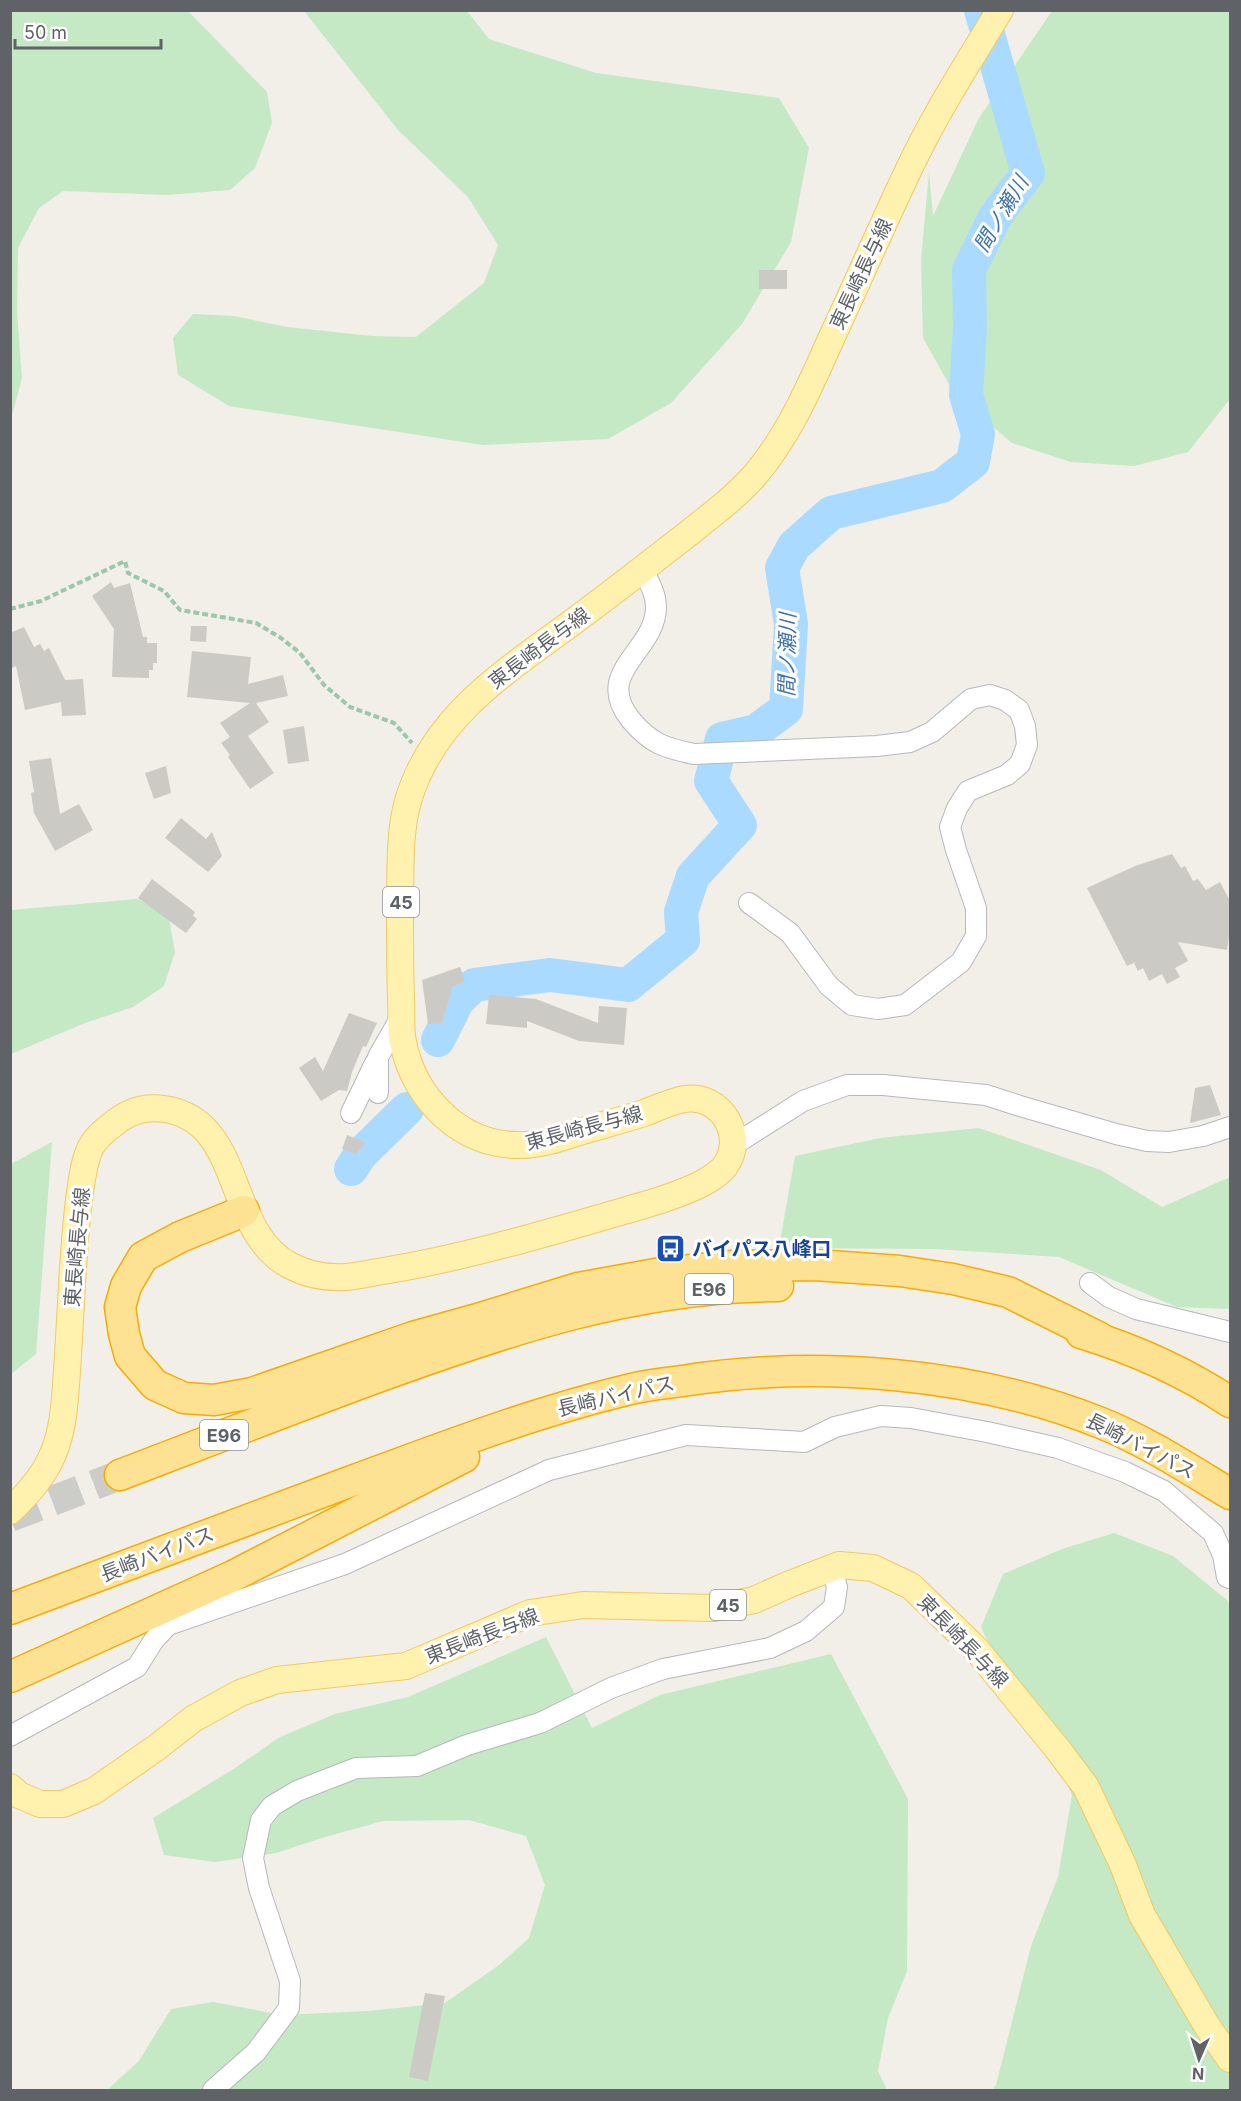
<svg xmlns="http://www.w3.org/2000/svg" width="1241" height="2101" viewBox="0 0 1241 2101" font-family="Inter,'Noto Sans JP',sans-serif">
	<style>
		.green { fill: #c5e8c5 }
		.lines { fill: none; stroke-linecap: round; stroke-linejoin: round }
		.river { stroke: #aadaff; stroke-width: 34 }
		.building { fill: #cccac5 }
		.highway-tunnel { stroke: #ccccc8; stroke-width: 30; stroke-dasharray: 30 15; stroke-linecap: butt }
		.minor-casing { stroke: #b5b8bc; stroke-width: 22 }
		.major-casing { stroke: #f2c960; stroke-width: 28 }
		.highway-casing { stroke: #f9ab00; stroke-width: 33 }
		.path { stroke: #9cc7a9; stroke-width: 4; stroke-dasharray: 6 3; stroke-linecap: butt }
		.minor { stroke: #fff; stroke-width: 20 }
		.major { stroke: #fff2af; stroke-width: 26 }
		.highway { stroke: #fde293; stroke-width: 30 }
		.labels { text-anchor: middle; dominant-baseline: central; stroke-width: 6; stroke-linejoin: round; paint-order: stroke }
		.shield { fill: #fff; stroke: #8f9295; stroke-width: 1.5 }
		.shield-label { font-size: 18px; font-weight: bold; fill: #5f6368 }
		.street-label { font-size: 20px; fill: #5f6368; stroke: #fff }
		.transit-label { font-size: 20px; font-weight: bold; fill: #164399; stroke: #fff; text-anchor: start }
		.water-label { font-size: 21px; font-style: italic; fill: #4174aa; stroke: #fff }
	</style>
	<rect width="100%" height="100%" fill="#f1efe8"/>
	<g class="green">
		<path d="M 11,10 L 188,11 L 267,92 L 272,123 L 255,168 L 230,190 L 167,195 L 63,191 L 39,208 L 18,248 L 17,313 L 22,378 L 11,419 Z"/>
		<path d="M 304,11 L 467,11 L 489,39 L 596,73 L 779,98 L 809,148 L 791,242 L 742,324 L 671,403 L 608,439 L 483,445 L 229,406 L 178,375 L 173,338 L 193,314 L 234,316 L 287,327 L 372,336 L 416,337 L 484,283 L 498,245 L 468,197 L 398,130 Z"/>
		<path d="M 1052,11 L 1230,11 L 1230,399 L 1188,452 L 1134,466 L 1071,462 L 1012,443 L 955,395 L 923,338 L 921,260 L 929,173 L 933,216 L 979,118 Z"/>
		<path d="M 137,899 L 168,913 L 175,952 L 164,986 L 133,1007 L 85,1023 L 11,1054 L 11,910 Z"/>
		<path d="M 979,1128 L 1101,1170 L 1162,1207 L 1230,1177 L 1230,1309 L 1177,1307 L 1059,1257 L 935,1249 L 779,1248 L 795,1156 L 880,1138 Z"/>
		<path d="M 52,1142 L 36,1354 L 11,1374 L 11,1164 Z"/>
		<path d="M 1114,1533 L 1173,1556 L 1228,1601 L 1230,1606 L 1230,2090 L 992,2090 L 996,2085 L 1031,1946 L 1058,1877 L 1072,1795 L 1047,1736 L 1006,1680 L 981,1627 L 1003,1574 L 1062,1549 Z"/>
		<path d="M 546,1637 L 592,1728 L 660,1695 L 831,1654 L 908,1799 L 907,1971 L 888,2018 L 878,2071 L 887,2090 L 107,2090 L 139,2061 L 171,2009 L 213,2002 L 282,2015 L 368,2011 L 445,2003 L 499,1965 L 529,1938 L 545,1885 L 526,1836 L 469,1820 L 383,1821 L 325,1837 L 276,1853 L 215,1862 L 164,1855 L 153,1818 L 232,1770 L 280,1737 L 335,1714 L 408,1697 Z"/>
	</g>
	<g class="lines">
		<g class="river">
			<path d="M 438,1040 L 458,1000 L 474,985 L 550,975 L 628,985 L 683,940 L 681,912 L 693,876 L 740,825 L 711,781 L 722,739 L 756,731 L 786,709 L 791,624 L 782,568 L 794,546 L 831,513 L 942,486 L 973,462 L 978,434 L 966,395 L 970,327 L 969,270 L 995,217 L 1028,173 L 981,10"/>
			<path d="M 351,1169 L 361,1154 L 407,1109"/>
		</g>
	</g>
	<g class="building">
		<rect x="759" y="270" width="28" height="19"/>
		<path d="M 111,582 L 114,588 L 130,583 L 143,637 L 147,637 L 147,643 L 157,643 L 157,663 L 153,663 L 153,670 L 149,670 L 149,678 L 112,677 L 114,629 L 92,596 Z"/>
		<path d="M 191,626 L 207,626 L 206,642 L 190,641 Z"/>
		<path d="M 24,627 L 34,647 L 40,644 L 44,651 L 49,648 L 65,680 L 83,679 L 86,715 L 62,716 L 61,702 L 25,710 L 16,666 L 10,669 L 10,633 Z"/>
		<path d="M 192,651 L 251,657 L 248,684 L 283,675 L 288,696 L 256,703 L 269,722 L 248,736 L 274,773 L 250,789 L 228,757 L 230,755 L 221,743 L 230,737 L 220,723 L 250,703 L 187,697 Z"/>
		<path d="M 304,726 L 309,761 L 288,764 L 283,730 Z"/>
		<path d="M 51,758 L 60,814 L 79,804 L 93,830 L 55,851 L 34,813 L 31,793 L 34,792 L 29,761 Z"/>
		<path d="M 166,766 L 171,793 L 154,799 L 145,773 Z"/>
		<path d="M 181,818 L 206,839 L 212,832 L 222,856 L 208,872 L 165,838 Z"/>
		<path d="M 1172,854 L 1181,868 L 1185,866 L 1193,881 L 1198,879 L 1206,890 L 1220,882 L 1230,901 L 1230,929 L 1227,950 L 1178,942 L 1188,961 L 1175,968 L 1180,977 L 1167,984 L 1162,974 L 1149,981 L 1143,968 L 1138,971 L 1134,963 L 1127,966 L 1087,888 L 1135,866 Z"/>
		<path d="M 152,879 L 195,912 L 193,916 L 197,919 L 186,933 L 138,898 Z"/>
		<path d="M 460,967 L 465,982 L 453,986 L 442,1023 L 428,1024 L 422,980 Z"/>
		<path d="M 489,995 L 536,999 L 598,1023 L 599,1006 L 627,1008 L 624,1045 L 579,1041 L 527,1021 L 527,1028 L 486,1024 Z"/>
		<path d="M 349,1013 L 377,1023 L 366,1047 L 363,1046 L 352,1072 L 347,1091 L 339,1090 L 321,1101 L 299,1068 L 315,1057 L 323,1071 Z"/>
		<path d="M 1210,1085 L 1221,1115 L 1190,1123 L 1195,1088 Z"/>
		<path d="M 347,1135 L 366,1143 L 356,1154 L 342,1149 Z"/>
		<path d="M 425,1993 L 445,1996 L 428,2081 L 409,2077 Z"/>
	</g>
	<g class="lines">
		<path class="highway-tunnel" d="M 10,1517 L 120,1475"/>
		<defs>
			<g id="minor">
				<path d="M 642,569 C 649,582 656,593 656,608 C 655,652 592,672 631,720 C 651,744 665,748 694,754 L 877,746 L 910,742 L 932,732 L 971,699 L 990,695 L 1005,700 L 1019,710 L 1025,726 L 1027,745 L 1020,764 L 1007,775 L 968,791 L 957,808 L 950,827 L 956,850 L 976,908 L 976,936 L 961,962 L 905,1005 L 878,1009 L 852,1005 L 829,986 L 790,933 L 749,903"/>
				<path d="M 378,1093 L 378,1057 L 402,1015"/>
				<path d="M 351,1113 L 375,1063"/>
				<path d="M 732,1146 L 803,1101 L 847,1085 L 883,1085 L 986,1095 L 1020,1106 L 1116,1134 L 1147,1141 L 1169,1142 L 1203,1136 L 1230,1127"/>
				<path d="M 1090,1283 L 1109,1297 L 1136,1309 L 1230,1332"/>
				<path d="M 10,1736 L 137,1667 L 154,1640 L 168,1625 L 345,1564 L 549,1470 L 686,1435 L 804,1442 L 835,1427 L 881,1416 L 911,1418 L 987,1432 L 1058,1448 L 1125,1472 L 1164,1491 L 1213,1533 L 1223,1555 L 1227,1577 L 1230,1578"/>
				<path d="M 213,2090 L 256,2052 L 289,2008 L 290,1981 L 259,1888 L 253,1858 L 261,1820 L 272,1806 L 297,1791 L 356,1768 L 417,1766 L 467,1745 L 540,1723 L 611,1688 L 663,1669 L 770,1648 L 806,1631 L 834,1607 L 837,1587 L 831,1567"/>
			</g>
			<g id="major">
				<path d="M 10,1511 C 27,1495 44,1476 53,1454 C 64,1429 65,1398 67,1371 C 71,1314 72,1257 79,1200 C 81,1185 84,1158 92,1145 C 97,1137 104,1131 112,1125 C 127,1112 144,1106 164,1109 C 245,1120 224,1232 291,1266 C 308,1275 327,1278 346,1277 C 360,1276 375,1272 389,1270 C 459,1258 527,1239 596,1219 C 629,1209 672,1199 703,1183 C 709,1180 722,1171 725,1166 C 747,1136 720,1093 685,1099 C 672,1101 657,1108 644,1113 C 622,1120 599,1126 576,1133 C 558,1139 540,1145 521,1145 C 462,1147 414,1099 403,1042 C 400,1029 402,1013 401,1000 C 400,971 400,943 400,914 C 401,878 398,837 408,801 C 431,723 493,680 555,635 C 598,604 639,572 680,540 C 706,519 733,500 755,475 C 789,435 810,386 831,339 C 857,283 882,226 908,171 C 934,115 968,63 1000,10"/>
				<path d="M 10,1787 L 19,1795 L 40,1804 L 63,1804 L 94,1791 L 156,1748 L 193,1719 L 240,1693 L 277,1680 L 406,1666 L 530,1613 L 583,1605 L 714,1608 L 754,1600 L 790,1584 L 839,1565 L 873,1568 L 911,1586 L 976,1649 L 1059,1751 L 1086,1787 L 1123,1865 L 1142,1915 L 1207,2026 L 1230,2059"/>
			</g>
			<g id="highway">
				<path d="M 244,1211 L 180,1237 L 143,1257 L 126,1286 L 120,1307 L 124,1334 L 130,1356 L 155,1385 L 184,1398 L 214,1400 L 252,1393 L 413,1337 L 474,1320 L 578,1288 L 661,1273 L 733,1266 L 815,1265 L 900,1271 L 953,1279 L 1008,1292 L 1100,1338"/>
				<path d="M 1081,1333 C 1133,1349 1185,1372 1230,1402"/>
				<path d="M 120,1475 C 206,1442 291,1409 378,1377 C 510,1329 636,1287 778,1286"/>
				<path d="M 10,1609 C 123,1567 236,1525 349,1482 C 442,1448 534,1412 631,1389 C 647,1385 665,1383 682,1381 C 816,1360 974,1372 1101,1423 C 1146,1441 1189,1469 1230,1494"/>
				<path d="M 10,1677 L 233,1576 L 464,1457"/>
			</g>
		</defs>
		<use href="#minor" class="minor-casing"/>
		<use href="#major" class="major-casing"/>
		<use href="#highway" class="highway-casing"/>
		<path class="path" d="M 10,609 L 41,601 L 125,561 L 128,573 L 164,591 L 180,610 L 256,623 L 281,638 L 300,653 L 324,685 L 350,707 L 394,723 L 412,743"/>
		<use href="#minor" class="minor"/>
		<use href="#major" class="major"/>
		<use href="#highway" class="highway"/>
	</g>
	<defs>
		<symbol id="bus-square" viewBox="-11 -11 22 22"><rect x="-9" y="-9" width="18" height="18" rx="4" fill="#1a4fb4" stroke="#fff"/><path d="M-5-6H5V4H4V6H2V4H-2V6H-4V4H-5ZM-3.5-4V0h7V-4ZM-3.5 1.2v1.5H-2V1.2ZM2 1.2v1.5H3.5V1.2Z" fill="#fff"/></symbol>
	</defs>
	<g fill-rule="evenodd">
		<use href="#bus-square" x="654" y="1232" width="33" height="33"/>
	</g>
	<g class="labels">
		<g class="shield">
			<rect x="383" y="887" width="36" height="30" rx="4.5"/>
			<rect x="685" y="1274" width="48" height="30" rx="4.5"/>
			<rect x="200" y="1420" width="48" height="30" rx="4.5"/>
			<rect x="710" y="1590" width="36" height="30" rx="4.5"/>
		</g>
		<g class="shield-label">
			<text x="401" y="902">45</text>
			<text x="709" y="1289">E96</text>
			<text x="224" y="1435">E96</text>
			<text x="728" y="1605">45</text>
		</g>
		<g class="street-label">
			<text transform="translate(861 274) rotate(-65)">東長崎長与線</text>
			<text transform="translate(539 648) rotate(-37)">東長崎長与線</text>
			<text transform="translate(584 1128) rotate(-15)">東長崎長与線</text>
			<text transform="translate(77 1247) rotate(-85)">東長崎長与線</text>
			<text transform="translate(616 1396) rotate(-13)">長崎バイパス</text>
			<text transform="translate(1141 1446) rotate(27)">長崎バイパス</text>
			<text transform="translate(157 1554) rotate(-21)">長崎バイパス</text>
			<text transform="translate(482 1636) rotate(-21)">東長崎長与線</text>
			<text transform="translate(963 1641) rotate(46)">東長崎長与線</text>
		</g>
		<g class="transit-label">
			<text x="692" y="1249">バイパス八峰口</text>
		</g>
		<g class="water-label">
			<text transform="translate(1001 214) rotate(-59)">間ノ瀬川</text>
			<text transform="translate(787 655) rotate(-89)">間ノ瀬川</text>
		</g>
	</g>
	<rect width="1241" height="2101" fill="none" stroke="#5f6368" stroke-width="24"/>
	<g transform="translate(1199 2059) rotate(183)" stroke="#ffffff" stroke-width="4.5" paint-order="stroke">
	<path d="M0-4.5L10 22L0 15L-10 22Z" fill="#5f6368"/>
	<text y="-9" font-size="16" font-weight="bold" text-anchor="middle" fill="#5f6368">N</text>
	</g>
	<path d="M15 39v9h146v-9" fill="none" stroke="#5f6368" stroke-width="3"/>
	<text x="24" y="39" font-size="18" fill="#5f6368" stroke="#ffffff" stroke-width="4.5" paint-order="stroke">50 m</text>
</svg>
